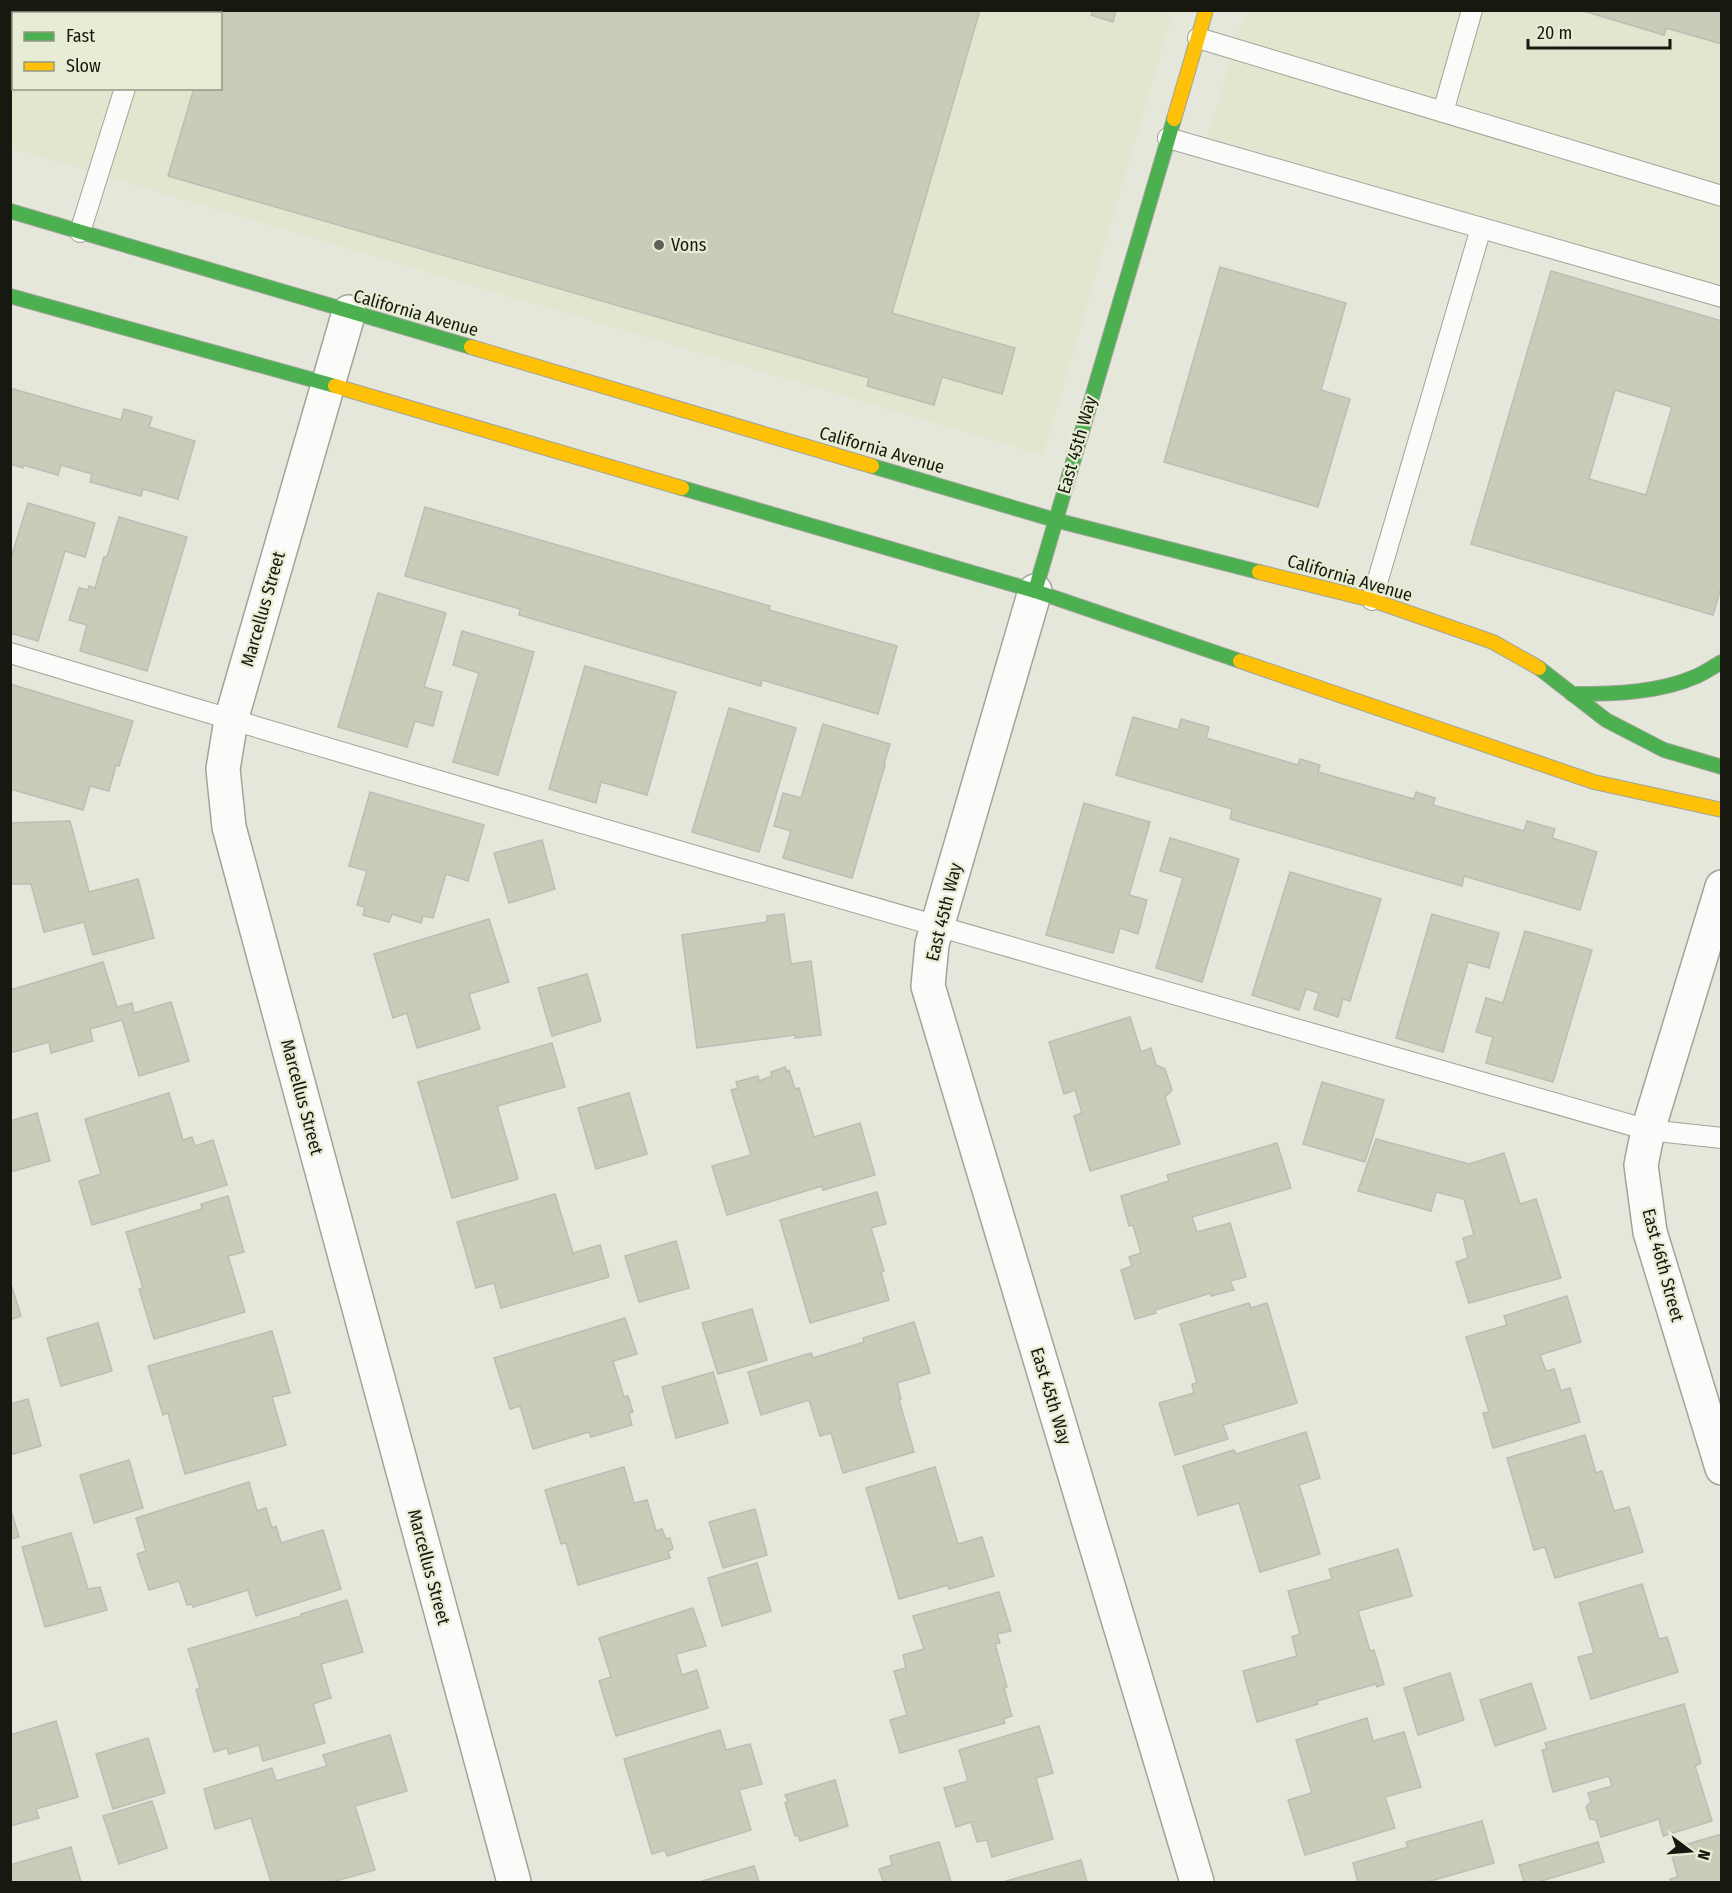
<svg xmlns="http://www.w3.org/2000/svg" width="1732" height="1893" viewBox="0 0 1732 1893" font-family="'Fira Sans Condensed',sans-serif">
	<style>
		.built { fill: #e1e6cf; fill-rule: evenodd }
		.building { fill: #c8cdb9; stroke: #bbbeb3; stroke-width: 1.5; fill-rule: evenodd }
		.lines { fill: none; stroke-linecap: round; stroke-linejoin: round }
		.lane-casing { stroke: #a2a49a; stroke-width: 22 }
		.street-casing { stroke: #a2a49a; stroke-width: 36 }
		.fast-casing { stroke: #a2a49a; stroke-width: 16 }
		.slow-casing { stroke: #a2a49a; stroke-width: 16 }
		.lane { stroke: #fbfbf9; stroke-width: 20 }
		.street { stroke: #fbfbf9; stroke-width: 33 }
		.fast { stroke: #4caf50; stroke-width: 14 }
		.slow { stroke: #ffc107; stroke-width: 14 }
		.poi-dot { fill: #5f6157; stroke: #e7edd4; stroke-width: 2 }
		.labels { text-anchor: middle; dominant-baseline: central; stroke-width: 4.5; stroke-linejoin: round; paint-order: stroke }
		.poi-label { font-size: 18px; fill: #171910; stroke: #e7edd4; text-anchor: start }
		.street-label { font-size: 18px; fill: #171910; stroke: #e7edd4 }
	</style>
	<rect width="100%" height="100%" fill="#e4e7da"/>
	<g class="built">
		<path d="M 10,11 L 1173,11 L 1043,455 L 11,148 ZM 14,14 L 220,14 L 220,88 L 14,88 Z"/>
		<path d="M 1245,11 L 1721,11 L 1721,285 L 1208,137 Z"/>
	</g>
	<g class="building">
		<path d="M 216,10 L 980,10 L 892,313 L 1015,348 L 1002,394 L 942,377 L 934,405 L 867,386 L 869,378 L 168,176 L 194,88 L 220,88 L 220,14 L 215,14 Z"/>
		<path d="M 1093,10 L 1116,10 L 1113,22 L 1091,15 Z"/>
		<path d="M 1580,10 L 1722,10 L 1722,44 L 1666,28 L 1664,35 Z"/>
		<path d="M 1220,267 L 1346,303 L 1321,390 L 1350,399 L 1318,507 L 1164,462 Z"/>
		<path d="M 1551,271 L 1722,321 L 1722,584 L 1713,615 L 1471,544 ZM 1615,390 L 1672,407 L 1646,495 L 1589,479 Z"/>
		<path d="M 10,388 L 121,420 L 124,409 L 152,417 L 149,427 L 195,441 L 178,499 L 143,489 L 141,496 L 90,482 L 92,474 L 61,465 L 58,475 L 23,465 L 23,468 L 10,464 Z"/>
		<path d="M 28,503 L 95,523 L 85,557 L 65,551 L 38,641 L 10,633 L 10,561 Z"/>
		<path d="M 425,507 L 770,606 L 769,610 L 897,646 L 878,714 L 762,680 L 761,686 L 519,615 L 520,609 L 405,576 Z"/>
		<path d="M 119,517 L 187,537 L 147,671 L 80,651 L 87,625 L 69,620 L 79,588 L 88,590 L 89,586 L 95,588 L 104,557 L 107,557 Z"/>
		<path d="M 378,593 L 446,613 L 424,687 L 442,692 L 433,726 L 415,721 L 407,747 L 338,727 Z"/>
		<path d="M 462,631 L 534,652 L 498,775 L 453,762 L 479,673 L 453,665 Z"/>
		<path d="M 585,666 L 676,692 L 647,795 L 601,782 L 596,803 L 549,789 Z"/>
		<path d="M 10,684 L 133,721 L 119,766 L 116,765 L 109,791 L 90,786 L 83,810 L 10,789 Z"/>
		<path d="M 729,708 L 796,728 L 759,852 L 692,832 Z"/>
		<path d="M 1133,717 L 1178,730 L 1181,719 L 1209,727 L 1206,738 L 1298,765 L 1300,759 L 1320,765 L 1318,772 L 1414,799 L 1416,792 L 1435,798 L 1433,805 L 1524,831 L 1527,821 L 1555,829 L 1552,838 L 1597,852 L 1580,910 L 1464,876 L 1462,886 L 1230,819 L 1232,809 L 1116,775 Z"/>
		<path d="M 823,724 L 890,744 L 884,764 L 885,765 L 852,878 L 783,858 L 791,831 L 774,826 L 783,793 L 801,798 Z"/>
		<path d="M 370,792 L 484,825 L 468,881 L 446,874 L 433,918 L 423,916 L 421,923 L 392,914 L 389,922 L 363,915 L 365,907 L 357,905 L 367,871 L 349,866 Z"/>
		<path d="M 1084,803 L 1150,822 L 1129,895 L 1147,900 L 1138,934 L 1120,928 L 1113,953 L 1046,935 Z"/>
		<path d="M 70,821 L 89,892 L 138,879 L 154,938 L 93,955 L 84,922 L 44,932 L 31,884 L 10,884 L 10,823 Z"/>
		<path d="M 1170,838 L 1239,859 L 1202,982 L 1156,968 L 1183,878 L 1160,871 Z"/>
		<path d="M 542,840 L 555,889 L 509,903 L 494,853 Z"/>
		<path d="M 1290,872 L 1381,899 L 1350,1001 L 1343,999 L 1338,1017 L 1314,1009 L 1319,993 L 1306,989 L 1299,1010 L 1252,995 Z"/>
		<path d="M 784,914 L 791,964 L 811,961 L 821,1035 L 795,1038 L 795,1035 L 697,1048 L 682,935 L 767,922 L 767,916 Z"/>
		<path d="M 1432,914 L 1499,933 L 1489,968 L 1468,962 L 1443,1052 L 1396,1038 Z"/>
		<path d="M 489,919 L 509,982 L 469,994 L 480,1029 L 417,1048 L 407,1013 L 393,1018 L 374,954 Z"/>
		<path d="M 1525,931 L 1592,950 L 1553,1082 L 1486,1063 L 1493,1037 L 1476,1032 L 1486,998 L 1503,1003 Z"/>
		<path d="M 103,962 L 117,1007 L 132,1003 L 134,1013 L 171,1002 L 189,1061 L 139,1076 L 122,1020 L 90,1029 L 93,1041 L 51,1053 L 49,1042 L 10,1053 L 10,990 Z"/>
		<path d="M 587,974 L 601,1021 L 552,1036 L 538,988 Z"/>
		<path d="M 1130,1017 L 1141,1052 L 1151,1048 L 1156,1065 L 1165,1069 L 1172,1090 L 1165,1097 L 1180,1144 L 1090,1171 L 1074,1116 L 1082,1113 L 1075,1090 L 1064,1094 L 1049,1042 Z"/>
		<path d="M 552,1043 L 565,1087 L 497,1106 L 518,1179 L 452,1198 L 418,1082 Z"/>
		<path d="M 785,1067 L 787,1072 L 789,1070 L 795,1089 L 799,1088 L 814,1137 L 860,1123 L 875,1175 L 823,1190 L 822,1186 L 727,1215 L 712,1166 L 751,1155 L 731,1090 L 738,1088 L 736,1082 L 758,1076 L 759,1081 L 772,1076 L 771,1072 Z"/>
		<path d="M 1322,1082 L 1384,1100 L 1365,1162 L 1303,1144 Z"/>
		<path d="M 169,1093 L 183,1140 L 192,1137 L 195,1146 L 213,1140 L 227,1185 L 92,1225 L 79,1181 L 101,1174 L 85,1119 Z"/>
		<path d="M 629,1093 L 647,1154 L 596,1169 L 578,1108 Z"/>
		<path d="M 37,1113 L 50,1161 L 10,1172 L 10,1121 Z"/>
		<path d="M 1376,1139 L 1469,1164 L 1504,1153 L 1520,1204 L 1536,1199 L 1561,1278 L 1469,1303 L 1456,1262 L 1468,1258 L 1463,1238 L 1474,1235 L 1464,1199 L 1436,1192 L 1431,1211 L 1358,1191 Z"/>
		<path d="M 1277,1143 L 1291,1188 L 1192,1217 L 1197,1232 L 1230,1223 L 1246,1277 L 1230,1281 L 1234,1290 L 1211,1296 L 1211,1293 L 1155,1310 L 1156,1313 L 1135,1319 L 1121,1270 L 1132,1266 L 1129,1257 L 1141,1253 L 1133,1225 L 1129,1226 L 1121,1196 L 1169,1181 L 1167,1175 Z"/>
		<path d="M 877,1192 L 886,1224 L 871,1228 L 884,1271 L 881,1272 L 889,1300 L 810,1323 L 780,1220 Z"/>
		<path d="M 555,1194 L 573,1253 L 600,1245 L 609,1277 L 501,1308 L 494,1283 L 476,1288 L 457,1222 Z"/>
		<path d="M 228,1196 L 244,1252 L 228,1256 L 245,1312 L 154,1339 L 139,1289 L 143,1288 L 126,1232 L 202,1209 L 201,1204 Z"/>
		<path d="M 676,1241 L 689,1288 L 639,1302 L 625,1256 Z"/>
		<path d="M 10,1281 L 21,1316 L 10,1320 Z"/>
		<path d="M 1567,1296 L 1581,1342 L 1540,1355 L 1546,1371 L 1554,1369 L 1561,1391 L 1570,1388 L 1580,1422 L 1493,1448 L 1483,1413 L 1489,1412 L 1466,1337 L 1507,1325 L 1504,1316 Z"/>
		<path d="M 1249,1303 L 1251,1308 L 1267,1303 L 1297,1403 L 1223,1425 L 1228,1439 L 1175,1455 L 1159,1403 L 1194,1393 L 1192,1384 L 1197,1383 L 1180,1324 Z"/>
		<path d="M 752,1309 L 767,1360 L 718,1374 L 702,1323 Z"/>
		<path d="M 625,1318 L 637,1354 L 613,1361 L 624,1397 L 628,1396 L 633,1412 L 629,1413 L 632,1425 L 591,1437 L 589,1432 L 533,1449 L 520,1406 L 510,1409 L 494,1358 Z"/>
		<path d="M 914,1322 L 930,1373 L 897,1383 L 901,1399 L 899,1400 L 914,1452 L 843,1473 L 831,1433 L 820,1436 L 809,1400 L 761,1415 L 748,1372 L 811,1353 L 813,1358 L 864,1342 L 863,1338 Z"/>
		<path d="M 98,1323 L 112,1371 L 61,1386 L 47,1338 Z"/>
		<path d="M 272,1331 L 290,1393 L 272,1397 L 286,1445 L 185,1474 L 168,1413 L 163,1415 L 148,1366 Z"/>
		<path d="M 713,1372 L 728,1423 L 676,1438 L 662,1387 Z"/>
		<path d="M 28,1399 L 41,1446 L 10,1455 L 10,1404 Z"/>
		<path d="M 1306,1432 L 1320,1478 L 1299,1485 L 1320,1554 L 1260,1572 L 1239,1503 L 1198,1515 L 1183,1466 L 1234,1450 L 1236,1454 Z"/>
		<path d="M 1585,1435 L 1596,1473 L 1602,1471 L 1614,1511 L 1629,1507 L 1643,1552 L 1555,1578 L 1545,1547 L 1534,1550 L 1507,1458 Z"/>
		<path d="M 129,1460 L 143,1508 L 94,1523 L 80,1475 Z"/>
		<path d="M 624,1467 L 634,1503 L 647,1500 L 656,1531 L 662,1529 L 666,1539 L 670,1538 L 673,1549 L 668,1551 L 670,1558 L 578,1585 L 566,1543 L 561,1544 L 545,1490 Z"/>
		<path d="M 935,1467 L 958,1544 L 982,1537 L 994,1576 L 949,1589 L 948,1585 L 899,1599 L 866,1488 Z"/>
		<path d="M 249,1482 L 257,1511 L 266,1508 L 272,1528 L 276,1526 L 281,1543 L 323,1530 L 341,1589 L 256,1616 L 248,1590 L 193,1607 L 192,1604 L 187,1605 L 179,1581 L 149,1590 L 137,1554 L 146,1551 L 136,1518 Z"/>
		<path d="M 10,1507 L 19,1537 L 10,1539 Z"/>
		<path d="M 755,1509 L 767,1555 L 723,1568 L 709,1522 Z"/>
		<path d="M 71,1533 L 88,1589 L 100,1587 L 107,1610 L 45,1627 L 22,1547 Z"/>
		<path d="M 1398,1549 L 1412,1596 L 1358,1611 L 1370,1651 L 1374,1650 L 1384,1684 L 1377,1687 L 1376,1684 L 1317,1701 L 1318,1704 L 1257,1722 L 1243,1671 L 1297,1656 L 1292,1637 L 1300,1634 L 1288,1591 L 1332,1579 L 1329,1569 Z"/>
		<path d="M 757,1563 L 771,1611 L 722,1626 L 708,1578 Z"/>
		<path d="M 1642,1584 L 1659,1639 L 1667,1637 L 1678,1672 L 1591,1699 L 1578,1657 L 1594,1653 L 1579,1603 Z"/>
		<path d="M 999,1592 L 1011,1631 L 997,1634 L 1000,1643 L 995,1644 L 1007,1687 L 1004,1688 L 1012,1716 L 1003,1719 L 1005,1723 L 900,1753 L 890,1720 L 907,1715 L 894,1671 L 906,1668 L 903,1655 L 924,1649 L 913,1616 Z"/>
		<path d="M 347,1600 L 363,1652 L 321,1664 L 331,1698 L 313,1704 L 325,1743 L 263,1761 L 259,1745 L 229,1754 L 227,1748 L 214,1752 L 196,1690 L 200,1688 L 188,1649 L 301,1616 L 301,1614 Z"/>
		<path d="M 693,1608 L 706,1646 L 676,1654 L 682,1675 L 697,1670 L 708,1708 L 616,1736 L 599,1681 L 611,1677 L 599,1638 Z"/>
		<path d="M 1450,1673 L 1464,1720 L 1418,1735 L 1404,1688 Z"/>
		<path d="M 1531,1683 L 1546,1729 L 1495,1746 L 1480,1700 Z"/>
		<path d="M 1684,1704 L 1701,1763 L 1695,1766 L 1712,1821 L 1663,1836 L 1659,1819 L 1601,1837 L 1596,1820 L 1590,1819 L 1586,1807 L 1591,1802 L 1588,1793 L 1612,1786 L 1609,1776 L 1553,1792 L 1542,1750 L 1547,1749 L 1545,1743 Z"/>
		<path d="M 1367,1718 L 1373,1741 L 1404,1732 L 1421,1787 L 1385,1797 L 1395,1828 L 1305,1855 L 1288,1800 L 1312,1793 L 1296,1740 Z"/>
		<path d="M 56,1721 L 78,1797 L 36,1809 L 39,1818 L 10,1826 L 10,1735 Z"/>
		<path d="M 1039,1726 L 1053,1773 L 1036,1778 L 1053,1839 L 992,1857 L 987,1840 L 977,1842 L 971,1822 L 956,1827 L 944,1788 L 968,1781 L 959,1750 Z"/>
		<path d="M 720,1730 L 726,1750 L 750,1744 L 762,1784 L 739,1790 L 751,1830 L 667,1856 L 665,1850 L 652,1854 L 624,1759 Z"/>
		<path d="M 390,1735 L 407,1791 L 355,1806 L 375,1870 L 332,1882 L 271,1882 L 251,1818 L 215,1829 L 204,1789 L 272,1768 L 276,1781 L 327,1766 L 323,1755 Z"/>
		<path d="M 148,1738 L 165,1793 L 113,1809 L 96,1754 Z"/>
		<path d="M 835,1780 L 848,1826 L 800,1841 L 798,1835 L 795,1836 L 785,1803 L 788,1801 L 785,1795 Z"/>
		<path d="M 152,1801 L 167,1848 L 119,1864 L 103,1816 Z"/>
		<path d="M 1482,1821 L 1494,1863 L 1427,1882 L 1358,1882 L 1353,1863 L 1408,1847 L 1406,1842 Z"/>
		<path d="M 1722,1834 L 1722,1882 L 1671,1882 L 1670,1879 L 1678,1877 L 1670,1849 Z"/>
		<path d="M 939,1842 L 951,1882 L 883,1882 L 879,1869 L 892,1865 L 890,1856 Z"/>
		<path d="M 1598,1842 L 1604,1862 L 1538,1882 L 1524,1882 L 1519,1865 Z"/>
		<path d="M 71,1847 L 81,1882 L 10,1882 L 10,1865 Z"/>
		<path d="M 1081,1860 L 1087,1882 L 1003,1882 Z"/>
		<path d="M 754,1866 L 759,1882 L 699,1882 Z"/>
	</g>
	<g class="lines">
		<defs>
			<g id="lane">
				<path d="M 147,14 L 148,10"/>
				<path d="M 1198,38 L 1722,196"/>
				<path d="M 10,56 L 14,57"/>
				<path d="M 1443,112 L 1472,10"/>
				<path d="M 1168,138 L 1722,297"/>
				<path d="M 80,232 L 125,88"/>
				<path d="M 1372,600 L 1481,228"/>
				<path d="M 10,653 C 555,818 1101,973 1648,1130 L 1722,1138"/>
			</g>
			<g id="street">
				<path d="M 349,312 L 231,720 L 223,769 L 229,827 L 514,1882"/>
				<path d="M 1035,591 L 932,944 L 928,986 L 1197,1882"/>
				<path d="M 1722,887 L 1648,1130 L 1641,1165 L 1650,1232 L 1722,1468"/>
			</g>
			<g id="fast">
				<path d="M 10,211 L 471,347"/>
				<path d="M 10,296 L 335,386"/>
				<path d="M 872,466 L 1055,520 L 1259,572"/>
				<path d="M 682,488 L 1035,591 L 1240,661"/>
				<path d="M 1035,591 L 1174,119"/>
				<path d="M 1539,668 L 1606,720 L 1664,750 L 1722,767"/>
				<path d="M 1572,694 C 1613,694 1659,693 1697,676 C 1706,672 1714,666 1722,662"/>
			</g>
			<g id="slow">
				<path d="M 1174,119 L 1206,10"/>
				<path d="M 471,347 L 872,466"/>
				<path d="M 335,386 L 682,488"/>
				<path d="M 1259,572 L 1372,600 L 1493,642 L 1539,668"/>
				<path d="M 1240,661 L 1594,782 L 1722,810"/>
			</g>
		</defs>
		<use href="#lane" class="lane-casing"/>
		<use href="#street" class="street-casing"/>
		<use href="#fast" class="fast-casing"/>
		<use href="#slow" class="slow-casing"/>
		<use href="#lane" class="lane"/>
		<use href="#street" class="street"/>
		<use href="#fast" class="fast"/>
		<use href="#slow" class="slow"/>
	</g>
	<circle class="poi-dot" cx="659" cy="245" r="6"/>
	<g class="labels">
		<g class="poi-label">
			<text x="671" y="245">Vons</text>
		</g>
		<g class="street-label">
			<text transform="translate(416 313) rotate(16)">California Avenue</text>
			<text transform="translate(1077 445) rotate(-74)">East 45th Way</text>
			<text transform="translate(882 450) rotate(16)">California Avenue</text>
			<text transform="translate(1350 578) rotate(16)">California Avenue</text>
			<text transform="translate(263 609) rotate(-74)">Marcellus Street</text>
			<text transform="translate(944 912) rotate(-76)">East 45th Way</text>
			<text transform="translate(302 1097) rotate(75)">Marcellus Street</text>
			<text transform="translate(1663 1265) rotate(75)">East 46th Street</text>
			<text transform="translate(1051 1396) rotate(73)">East 45th Way</text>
			<text transform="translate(429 1567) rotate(75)">Marcellus Street</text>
		</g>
	</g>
	<rect width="1732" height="1893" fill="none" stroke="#171910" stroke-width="24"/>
	<rect x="12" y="12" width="210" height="78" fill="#e7edd4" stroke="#949886" stroke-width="1.5"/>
	<rect x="24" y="32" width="30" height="9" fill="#4caf50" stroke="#949886" stroke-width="1.5"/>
	<text x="66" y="42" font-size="18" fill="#171910">Fast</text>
	<rect x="24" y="62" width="30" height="9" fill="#ffc107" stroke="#949886" stroke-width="1.5"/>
	<text x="66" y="72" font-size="18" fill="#171910">Slow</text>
	<g transform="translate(1690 1851) rotate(106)" stroke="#e7edd4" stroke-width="4.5" paint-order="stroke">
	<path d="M0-4.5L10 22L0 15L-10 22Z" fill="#171910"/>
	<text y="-9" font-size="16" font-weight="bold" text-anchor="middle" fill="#171910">N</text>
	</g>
	<path d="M1528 39v9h142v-9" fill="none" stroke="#171910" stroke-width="3"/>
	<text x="1537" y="39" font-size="18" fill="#171910" stroke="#e7edd4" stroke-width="4.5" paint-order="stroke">20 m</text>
</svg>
